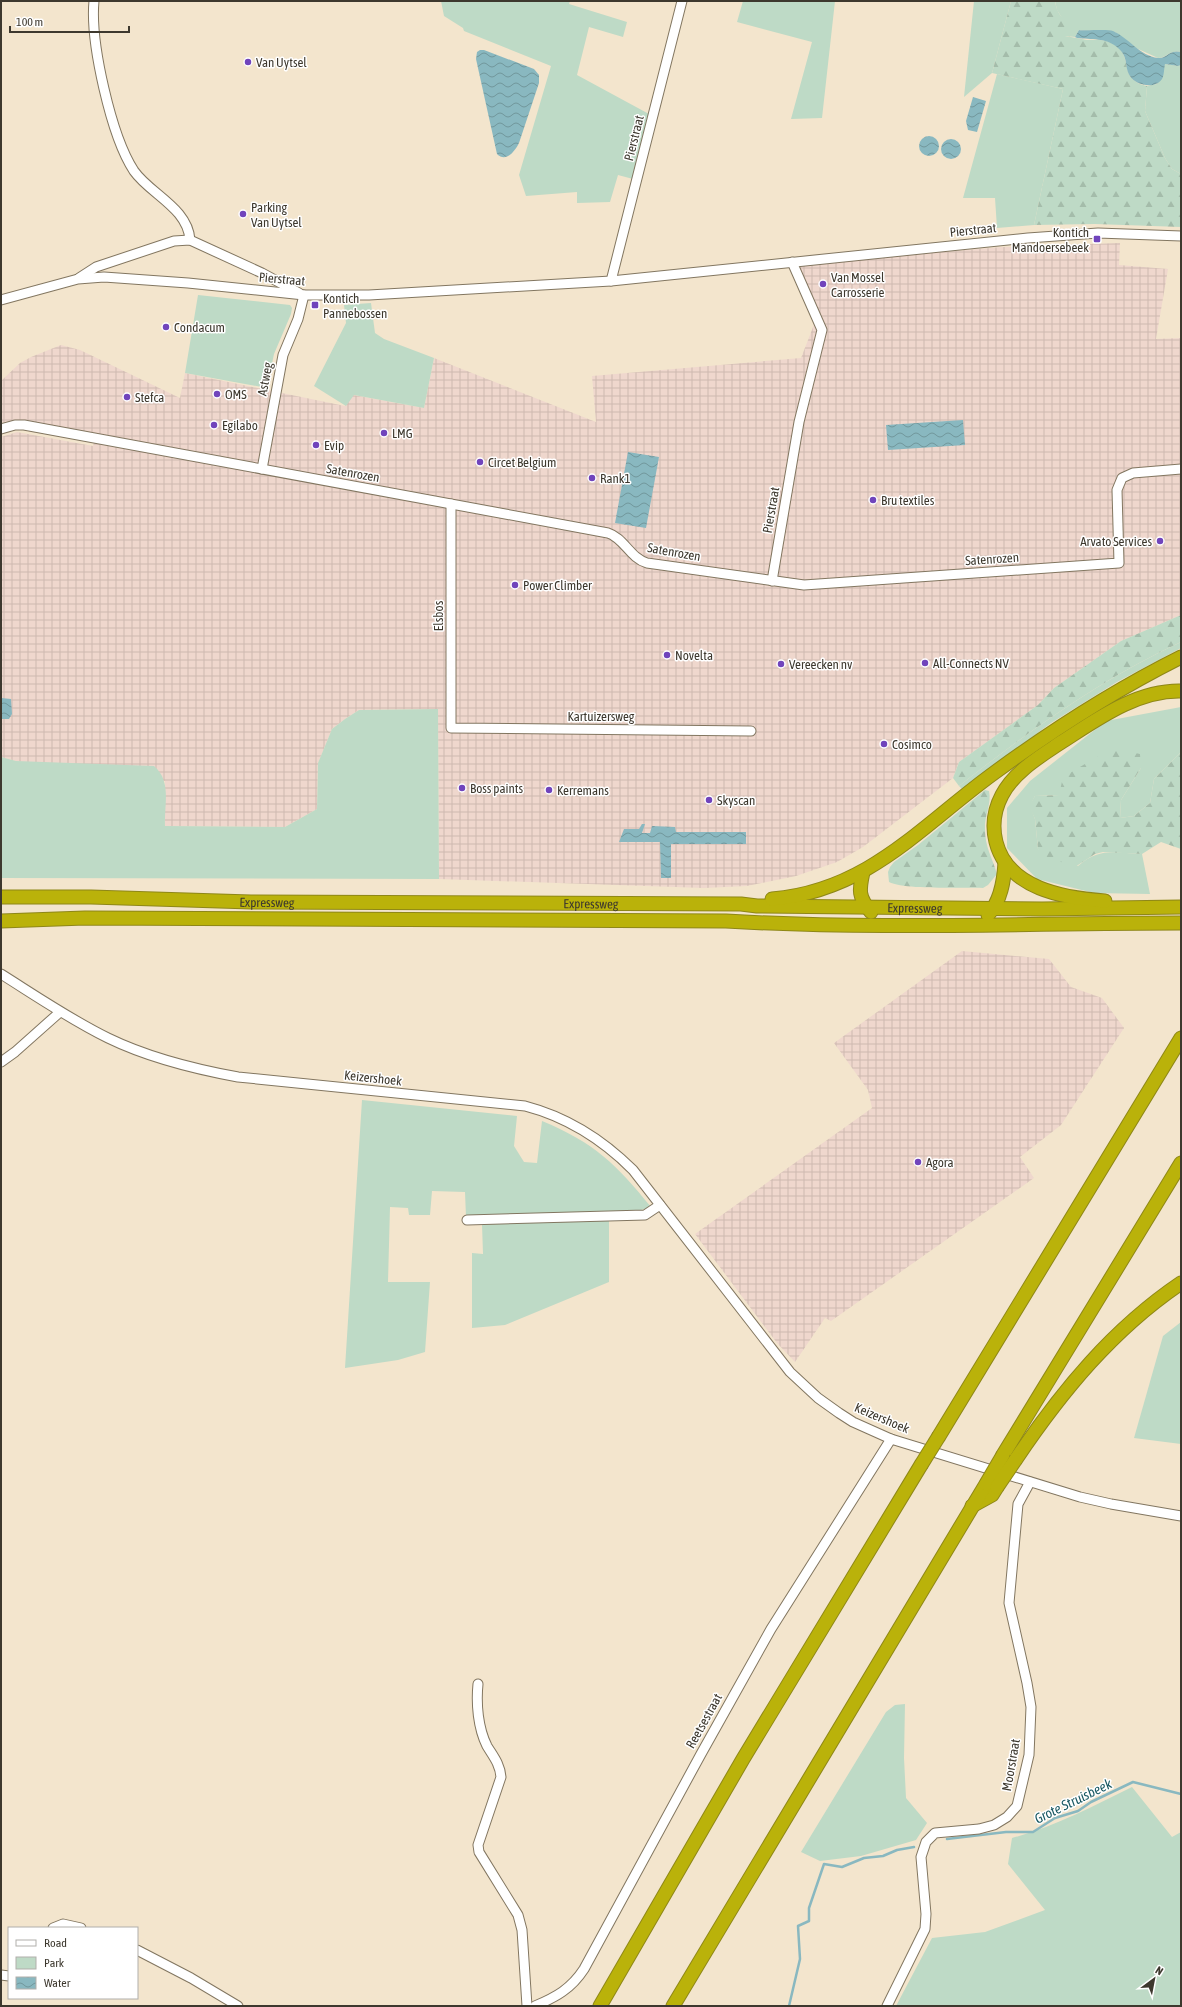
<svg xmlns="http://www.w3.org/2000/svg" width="1182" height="2007" viewBox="0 0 1182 2007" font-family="'Asap Condensed',sans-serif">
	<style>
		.industrial { fill: url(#industrial-grid) }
		.green { fill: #bedac6 }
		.forest { fill: url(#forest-firs) }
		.water { fill: url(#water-waves) }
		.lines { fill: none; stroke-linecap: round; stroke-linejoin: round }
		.stream { stroke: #89b8c0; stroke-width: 2.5 }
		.minor-casing { stroke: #827660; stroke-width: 11 }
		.highway-casing { stroke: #8e8717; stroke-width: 15 }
		.minor { stroke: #fff; stroke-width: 9 }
		.highway { stroke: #bab20a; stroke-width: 13 }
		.highway-bridge-casing { stroke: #8e8717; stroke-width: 15; stroke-linecap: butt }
		.highway-bridge { stroke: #bab20a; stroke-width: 13 }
		.poi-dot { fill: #7044bc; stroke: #fff; stroke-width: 1.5 }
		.labels { text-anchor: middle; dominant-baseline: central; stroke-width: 3; stroke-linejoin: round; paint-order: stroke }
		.poi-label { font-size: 13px; fill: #3d382e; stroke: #fff; text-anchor: start }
		.street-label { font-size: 13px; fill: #3d382e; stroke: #fff }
		.water-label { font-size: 14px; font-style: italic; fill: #185862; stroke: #fff }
	</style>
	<defs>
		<pattern id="industrial-grid" width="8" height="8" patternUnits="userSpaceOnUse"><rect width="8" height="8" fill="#efd7cd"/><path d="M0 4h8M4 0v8" fill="none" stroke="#ceb9b0"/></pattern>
		<pattern id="forest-firs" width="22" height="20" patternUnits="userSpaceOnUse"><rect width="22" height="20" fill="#bedac6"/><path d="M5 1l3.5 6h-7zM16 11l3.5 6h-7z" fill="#a4bcaa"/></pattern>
		<pattern id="water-waves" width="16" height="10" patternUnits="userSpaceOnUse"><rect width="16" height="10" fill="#89b8c0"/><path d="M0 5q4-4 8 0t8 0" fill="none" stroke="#71979c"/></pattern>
	</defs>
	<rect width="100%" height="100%" fill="#f3e5cd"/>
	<g class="industrial">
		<path d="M 1120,243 L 1119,265 L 1168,269 L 1156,339 L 1181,338 L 1181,615 L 1121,641 L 1054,688 L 1038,705 L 959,762 L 953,778 L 863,847 L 837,862 L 796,876 L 747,886 L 704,888 L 439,879 L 438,709 L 359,710 L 345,719 L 332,729 L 318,763 L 317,809 L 285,827 L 165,826 L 165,781 L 16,761 L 1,757 L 1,437 L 17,432 L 93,446 L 96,434 L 27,421 L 19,420 L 1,423 L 1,381 L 20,363 L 31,357 L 61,345 L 80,350 L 180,398 L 185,373 L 345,406 L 353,395 L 424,408 L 434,358 L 596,422 L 592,376 L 801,358 L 815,322 L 788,265 L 1002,247 Z"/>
		<path d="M 962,951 L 1049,959 L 1071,987 L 1102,998 L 1124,1028 L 1061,1125 L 1020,1157 L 1034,1178 L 831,1321 L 825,1318 L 795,1362 L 777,1343 L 695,1234 L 872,1108 L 868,1090 L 834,1043 Z"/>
	</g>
	<g class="green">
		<path d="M 441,1 L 570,1 L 569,4 L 627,22 L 623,37 L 589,27 L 577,75 L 649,114 L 633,179 L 618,175 L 610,202 L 577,203 L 577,192 L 526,196 L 519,175 L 551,66 L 464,31 L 463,28 L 444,16 Z"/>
		<path d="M 743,1 L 835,1 L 822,118 L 791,119 L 812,42 L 737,22 Z"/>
		<path d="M 974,1 L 1011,1 L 992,73 L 964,97 Z"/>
		<path d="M 1055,1 L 1181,1 L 1181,52 C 1170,49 1167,58 1158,58 L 1136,48 L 1115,32 L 1079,30 L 1075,37 L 1065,36 L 1062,18 L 1057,10 Z"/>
		<path d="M 1165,64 L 1178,66 L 1181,65 L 1181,174 L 1172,169 L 1165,158 L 1145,111 L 1147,86 L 1157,84 Z"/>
		<path d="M 997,74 L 1063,89 L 1034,225 L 997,228 L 995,198 L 963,198 Z"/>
		<path d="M 198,295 L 290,305 L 292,308 L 291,314 L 274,354 L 267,388 L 185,373 Z"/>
		<path d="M 371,303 L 375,333 L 384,339 L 434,358 L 424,408 L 354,395 L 346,406 L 314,386 L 346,323 L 344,305 Z"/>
		<path d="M 1181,642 L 1181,648 L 1117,682 L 1051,723 L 962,789 L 959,786 C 1029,731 1101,679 1181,642 Z"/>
		<path d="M 1181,707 L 1181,752 L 1154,779 L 1150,803 L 1134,816 L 1120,818 L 1121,800 L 1141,768 L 1059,795 L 1035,796 L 1030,806 L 1035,819 L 1038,849 L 1078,866 C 1100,847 1114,853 1142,854 L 1150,894 L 1094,893 L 1037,879 L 1007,848 L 1007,808 L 1030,781 L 1106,721 Z"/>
		<path d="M 438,709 L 439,879 L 1,878 L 1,757 L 16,761 L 154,766 C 172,781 164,805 165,826 L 285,827 L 317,809 L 318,763 L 332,729 L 345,719 L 359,710 Z"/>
		<path d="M 362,1100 L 517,1116 L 514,1146 L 524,1162 L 537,1163 L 542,1121 C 595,1143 616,1164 651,1207 L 628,1214 L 466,1217 L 465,1192 L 432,1191 L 430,1215 L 409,1215 L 408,1208 L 390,1207 L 388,1282 L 430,1282 L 425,1352 L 398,1360 L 345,1368 Z"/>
		<path d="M 609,1220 L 609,1282 L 505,1325 L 472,1328 L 472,1253 L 483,1254 L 482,1224 Z"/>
		<path d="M 1181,1322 L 1181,1444 L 1134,1438 L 1163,1336 Z"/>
		<path d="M 905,1704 L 904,1758 L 906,1798 L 927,1823 L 916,1840 L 861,1856 L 820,1861 L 801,1852 L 886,1712 L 895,1705 Z"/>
		<path d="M 1132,1787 L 1172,1837 L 1181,1832 L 1181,2006 L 896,2006 L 932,1938 L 985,1932 L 1045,1910 L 1008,1864 L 1012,1838 C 1054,1827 1093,1806 1132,1787 Z"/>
	</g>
	<g class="forest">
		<path d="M 1011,1 L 1055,1 C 1057,13 1061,18 1071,24 L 1065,36 C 1073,37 1080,39 1087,40 C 1095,40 1101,39 1109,42 C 1133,51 1121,72 1135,81 C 1138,84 1143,85 1147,86 L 1145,111 L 1165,158 L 1172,169 L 1181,174 L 1181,227 L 1095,224 L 1034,225 L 1063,89 L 992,73 Z"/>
		<path d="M 1181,615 L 1181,642 C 1101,679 1029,731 959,786 L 953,778 L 959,762 L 1038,705 L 1054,688 L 1121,641 Z"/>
		<path d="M 1112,748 L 1140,754 L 1141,768 L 1121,800 L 1120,818 L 1134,816 L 1150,803 L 1154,779 L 1181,752 L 1181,849 L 1161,842 L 1142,854 L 1103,852 L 1095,854 L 1075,867 L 1042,855 L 1038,849 L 1035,819 L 1029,806 L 1035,796 L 1059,795 L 1063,777 Z"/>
		<path d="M 985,790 L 989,791 C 992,804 984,816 985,829 C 985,847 992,857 997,874 L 988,885 L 983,888 C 962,887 905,890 889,882 L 888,872 L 890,867 L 894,862 L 918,845 Z"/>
	</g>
	<g class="water">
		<path d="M 1079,30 C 1086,31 1108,29 1113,31 C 1129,38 1140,56 1158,58 C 1167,59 1169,49 1181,52 L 1181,65 L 1178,66 L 1165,64 C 1164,69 1164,76 1162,79 C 1155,90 1135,85 1130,76 C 1124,67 1129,57 1118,48 C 1106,37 1091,40 1077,38 L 1075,37 Z"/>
		<path d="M 480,50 L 484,50 L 534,69 L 539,75 L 539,83 L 519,143 C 515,151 506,163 497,154 L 476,59 L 477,52 Z"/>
		<path d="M 973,97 L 986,101 L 977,132 L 968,130 L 966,121 Z"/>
		<circle cx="929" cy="146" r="10"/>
		<circle cx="951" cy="149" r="10"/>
		<path d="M 963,420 L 965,445 L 888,450 L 886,425 Z"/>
		<path d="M 628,452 L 659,457 L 646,528 L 615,523 Z"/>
		<path d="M 1,698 L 11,699 L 12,714 L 9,719 L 1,719 Z"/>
		<path d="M 642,824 L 645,824 L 642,833 L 650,833 L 652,826 L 675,827 L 676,832 L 746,832 L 746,844 L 671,844 L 671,878 L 661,878 L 660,842 L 619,842 L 624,829 L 639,829 Z"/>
	</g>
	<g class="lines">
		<g class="stream">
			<path d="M 947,1839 L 1006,1832 L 1033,1832 L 1055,1818 L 1078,1811 L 1091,1802 L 1133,1782 L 1181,1794"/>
			<path d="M 789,2006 L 800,1959 L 798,1926 L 809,1921 L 809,1908 L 824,1864 L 842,1867 L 864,1858 L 883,1856 L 897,1850 L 914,1847"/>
		</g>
		<defs>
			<g id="minor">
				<path d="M 94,1 C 90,42 111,136 134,171 C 150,194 188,208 190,240"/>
				<path d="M 79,278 L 96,267 L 174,241 L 190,240 L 262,273 L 299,293"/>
				<path d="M 611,281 L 682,1"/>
				<path d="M 1,300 L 78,279 L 104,277 L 188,283 L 304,295 L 369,295 L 611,281 L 1028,238 L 1098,233 L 1181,236"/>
				<path d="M 1,429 L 15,425 L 24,425 L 608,533 C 624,538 630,558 647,563 L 804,585 L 1119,563 L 1117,490 L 1122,478 L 1133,473 L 1181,469"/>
				<path d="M 262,469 L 283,355 L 298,319 L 304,295"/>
				<path d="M 451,504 L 451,728 L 751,731"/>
				<path d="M 772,581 L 799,422 L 822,330 L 792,262"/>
				<path d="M 1,974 C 36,996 71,1020 108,1038 C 149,1058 194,1069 238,1077 L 525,1106 C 567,1117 602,1139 633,1170 L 790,1372 L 818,1398 L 839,1413 L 853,1422 L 891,1439 L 1080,1497 L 1111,1504 L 1181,1516"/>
				<path d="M 1,1062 L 15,1052 L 60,1012"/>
				<path d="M 467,1220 L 645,1215 L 660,1205"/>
				<path d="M 478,1684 C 476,1704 478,1728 487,1746 C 493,1756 500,1764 501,1777 L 478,1845 L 479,1852 L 518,1915 L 522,1930 L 527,2006"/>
				<path d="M 53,1928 L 63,1924 L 81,1928"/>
				<path d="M 137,1950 L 191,1978 L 238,2006"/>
				<path d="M 1,1975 L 9,1976"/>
				<path d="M 535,2006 C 556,1997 571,1989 584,1969 L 701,1754 L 771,1629 L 891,1439"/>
				<path d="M 887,2006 L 925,1929 L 926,1914 L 921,1857 L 926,1842 L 935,1833 L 979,1829 L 994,1825 L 1007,1817 L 1017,1806 L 1029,1755 L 1031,1707 L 1027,1683 L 1009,1603 L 1018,1504 L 1030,1482"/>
			</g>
			<g id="highway">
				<path d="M 863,872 C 859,890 858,897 871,912"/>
				<path id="s1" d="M 1,897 L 91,897 L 251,902 L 741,904 L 757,906 L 1042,909 L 1181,907"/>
				<path d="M 772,899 C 868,891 921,826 994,773 C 1054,729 1115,690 1181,657"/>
				<path d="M 1105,901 C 1064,898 1008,889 996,842 C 992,826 994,810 1002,795 C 1014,772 1039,757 1060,743 C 1096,720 1136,690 1181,691"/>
				<path d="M 988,915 C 1001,901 1004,881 1005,862"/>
				<path d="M 1,921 L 85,918 L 726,921 C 877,930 1030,923 1181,923"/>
				<path d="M 939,1436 L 1181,1038"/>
				<path d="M 1003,1455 L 1181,1163"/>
				<path d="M 1016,1459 C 1062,1391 1113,1329 1181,1283"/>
				<path d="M 972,1506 L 992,1495 L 997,1487"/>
				<path d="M 600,2006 L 743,1759 L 921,1465"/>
				<path d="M 673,2006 L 986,1484"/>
			</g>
		</defs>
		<use href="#minor" class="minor-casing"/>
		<use href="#highway" class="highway-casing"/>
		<use href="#minor" class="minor"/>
		<use href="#highway" class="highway"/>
		<defs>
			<g id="highway-bridge">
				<path d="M 921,1465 L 939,1436"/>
				<path d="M 986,1484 L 1003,1455"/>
				<path d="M 997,1487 L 1016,1459"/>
			</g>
		</defs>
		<use href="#highway-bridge" class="highway-bridge-casing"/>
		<use href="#highway-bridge" class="highway-bridge"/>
	</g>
	<g class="poi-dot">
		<circle cx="248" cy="62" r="4"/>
		<circle cx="243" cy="214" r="4"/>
		<rect x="1093" y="235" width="8" height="8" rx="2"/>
		<circle cx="823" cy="284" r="4"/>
		<rect x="311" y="301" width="8" height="8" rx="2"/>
		<circle cx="166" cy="327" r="4"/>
		<circle cx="217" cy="394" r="4"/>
		<circle cx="127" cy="397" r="4"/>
		<circle cx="214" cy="425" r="4"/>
		<circle cx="384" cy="433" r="4"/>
		<circle cx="316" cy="445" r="4"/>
		<circle cx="480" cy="462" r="4"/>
		<circle cx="592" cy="478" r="4"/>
		<circle cx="873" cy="500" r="4"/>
		<circle cx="1160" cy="541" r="4"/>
		<circle cx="515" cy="585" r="4"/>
		<circle cx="667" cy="655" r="4"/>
		<circle cx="925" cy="663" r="4"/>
		<circle cx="781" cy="664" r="4"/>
		<circle cx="884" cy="744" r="4"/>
		<circle cx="462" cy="788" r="4"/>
		<circle cx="549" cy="790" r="4"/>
		<circle cx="709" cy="800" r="4"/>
		<circle cx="918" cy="1162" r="4"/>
	</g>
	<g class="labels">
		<g class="poi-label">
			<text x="256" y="62">Van Uytsel</text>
			<text x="251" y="207">Parking<tspan x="251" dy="15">Van Uytsel</tspan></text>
			<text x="1089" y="232" text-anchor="end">Kontich<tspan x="1089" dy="15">Mandoersebeek</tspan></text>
			<text x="831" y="277">Van Mossel<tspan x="831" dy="15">Carrosserie</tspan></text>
			<text x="323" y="298">Kontich<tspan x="323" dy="15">Pannebossen</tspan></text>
			<text x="174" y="327">Condacum</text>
			<text x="225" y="394">OMS</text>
			<text x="135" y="397">Stefca</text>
			<text x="222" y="425">Egilabo</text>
			<text x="392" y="433">LMG</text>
			<text x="324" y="445">Evip</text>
			<text x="488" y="462">Circet Belgium</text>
			<text x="600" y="478">Rank1</text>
			<text x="881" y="500">Bru textiles</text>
			<text x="1152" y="541" text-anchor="end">Arvato Services</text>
			<text x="523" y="585">Power Climber</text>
			<text x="675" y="655">Novelta</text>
			<text x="933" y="663">All-Connects NV</text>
			<text x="789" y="664">Vereecken nv</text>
			<text x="892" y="744">Cosimco</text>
			<text x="470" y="788">Boss paints</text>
			<text x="557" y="790">Kerremans</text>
			<text x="717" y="800">Skyscan</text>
			<text x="926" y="1162">Agora</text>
		</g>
		<g class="street-label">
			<text transform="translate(634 138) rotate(-76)">Pierstraat</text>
			<text transform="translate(973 230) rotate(-6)">Pierstraat</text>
			<text transform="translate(282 279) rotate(5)">Pierstraat</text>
			<text transform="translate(265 379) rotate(-79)">Astweg</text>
			<text transform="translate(353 473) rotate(10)">Satenrozen</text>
			<text transform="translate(771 510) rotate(-80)">Pierstraat</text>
			<text transform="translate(674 552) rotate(10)">Satenrozen</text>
			<text transform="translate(992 559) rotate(-4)">Satenrozen</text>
			<text transform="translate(438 616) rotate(-90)">Elsbos</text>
			<text x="601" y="716">Kartuizersweg</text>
			<text stroke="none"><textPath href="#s1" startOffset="266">Expressweg</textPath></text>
			<text stroke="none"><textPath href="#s1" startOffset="590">Expressweg</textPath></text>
			<text stroke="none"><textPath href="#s1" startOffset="914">Expressweg</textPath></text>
			<text transform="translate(373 1078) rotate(6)">Keizershoek</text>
			<text transform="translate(882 1418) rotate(23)">Keizershoek</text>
			<text transform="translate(704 1721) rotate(-61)">Reetsestraat</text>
			<text transform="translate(1011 1765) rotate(-80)">Moorstraat</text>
		</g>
		<g class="water-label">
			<text transform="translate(1073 1801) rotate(-26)">Grote Struisbeek</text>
		</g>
	</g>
	<rect width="1182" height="2007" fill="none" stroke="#3d382e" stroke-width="4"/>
	<rect x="8" y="1927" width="130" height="72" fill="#ffffff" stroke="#b1afab"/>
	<rect x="16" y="1940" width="20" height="6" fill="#ffffff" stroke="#b1afab"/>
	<text x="44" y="1947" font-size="12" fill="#3d382e">Road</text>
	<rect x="16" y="1957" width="20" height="12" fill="#bedac6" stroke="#b1afab"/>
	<text x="44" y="1967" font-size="12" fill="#3d382e">Park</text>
	<rect x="16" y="1977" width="20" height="12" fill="url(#water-waves)" stroke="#b1afab"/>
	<text x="44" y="1987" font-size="12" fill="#3d382e">Water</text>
	<g transform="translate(1154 1979) rotate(32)" stroke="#ffffff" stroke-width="3" paint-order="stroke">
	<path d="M0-3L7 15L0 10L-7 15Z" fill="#3d382e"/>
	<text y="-6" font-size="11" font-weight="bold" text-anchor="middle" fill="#3d382e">N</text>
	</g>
	<path d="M10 26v6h119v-6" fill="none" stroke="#3d382e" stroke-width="2"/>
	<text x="16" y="26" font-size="12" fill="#3d382e" stroke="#ffffff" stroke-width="3" paint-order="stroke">100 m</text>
</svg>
